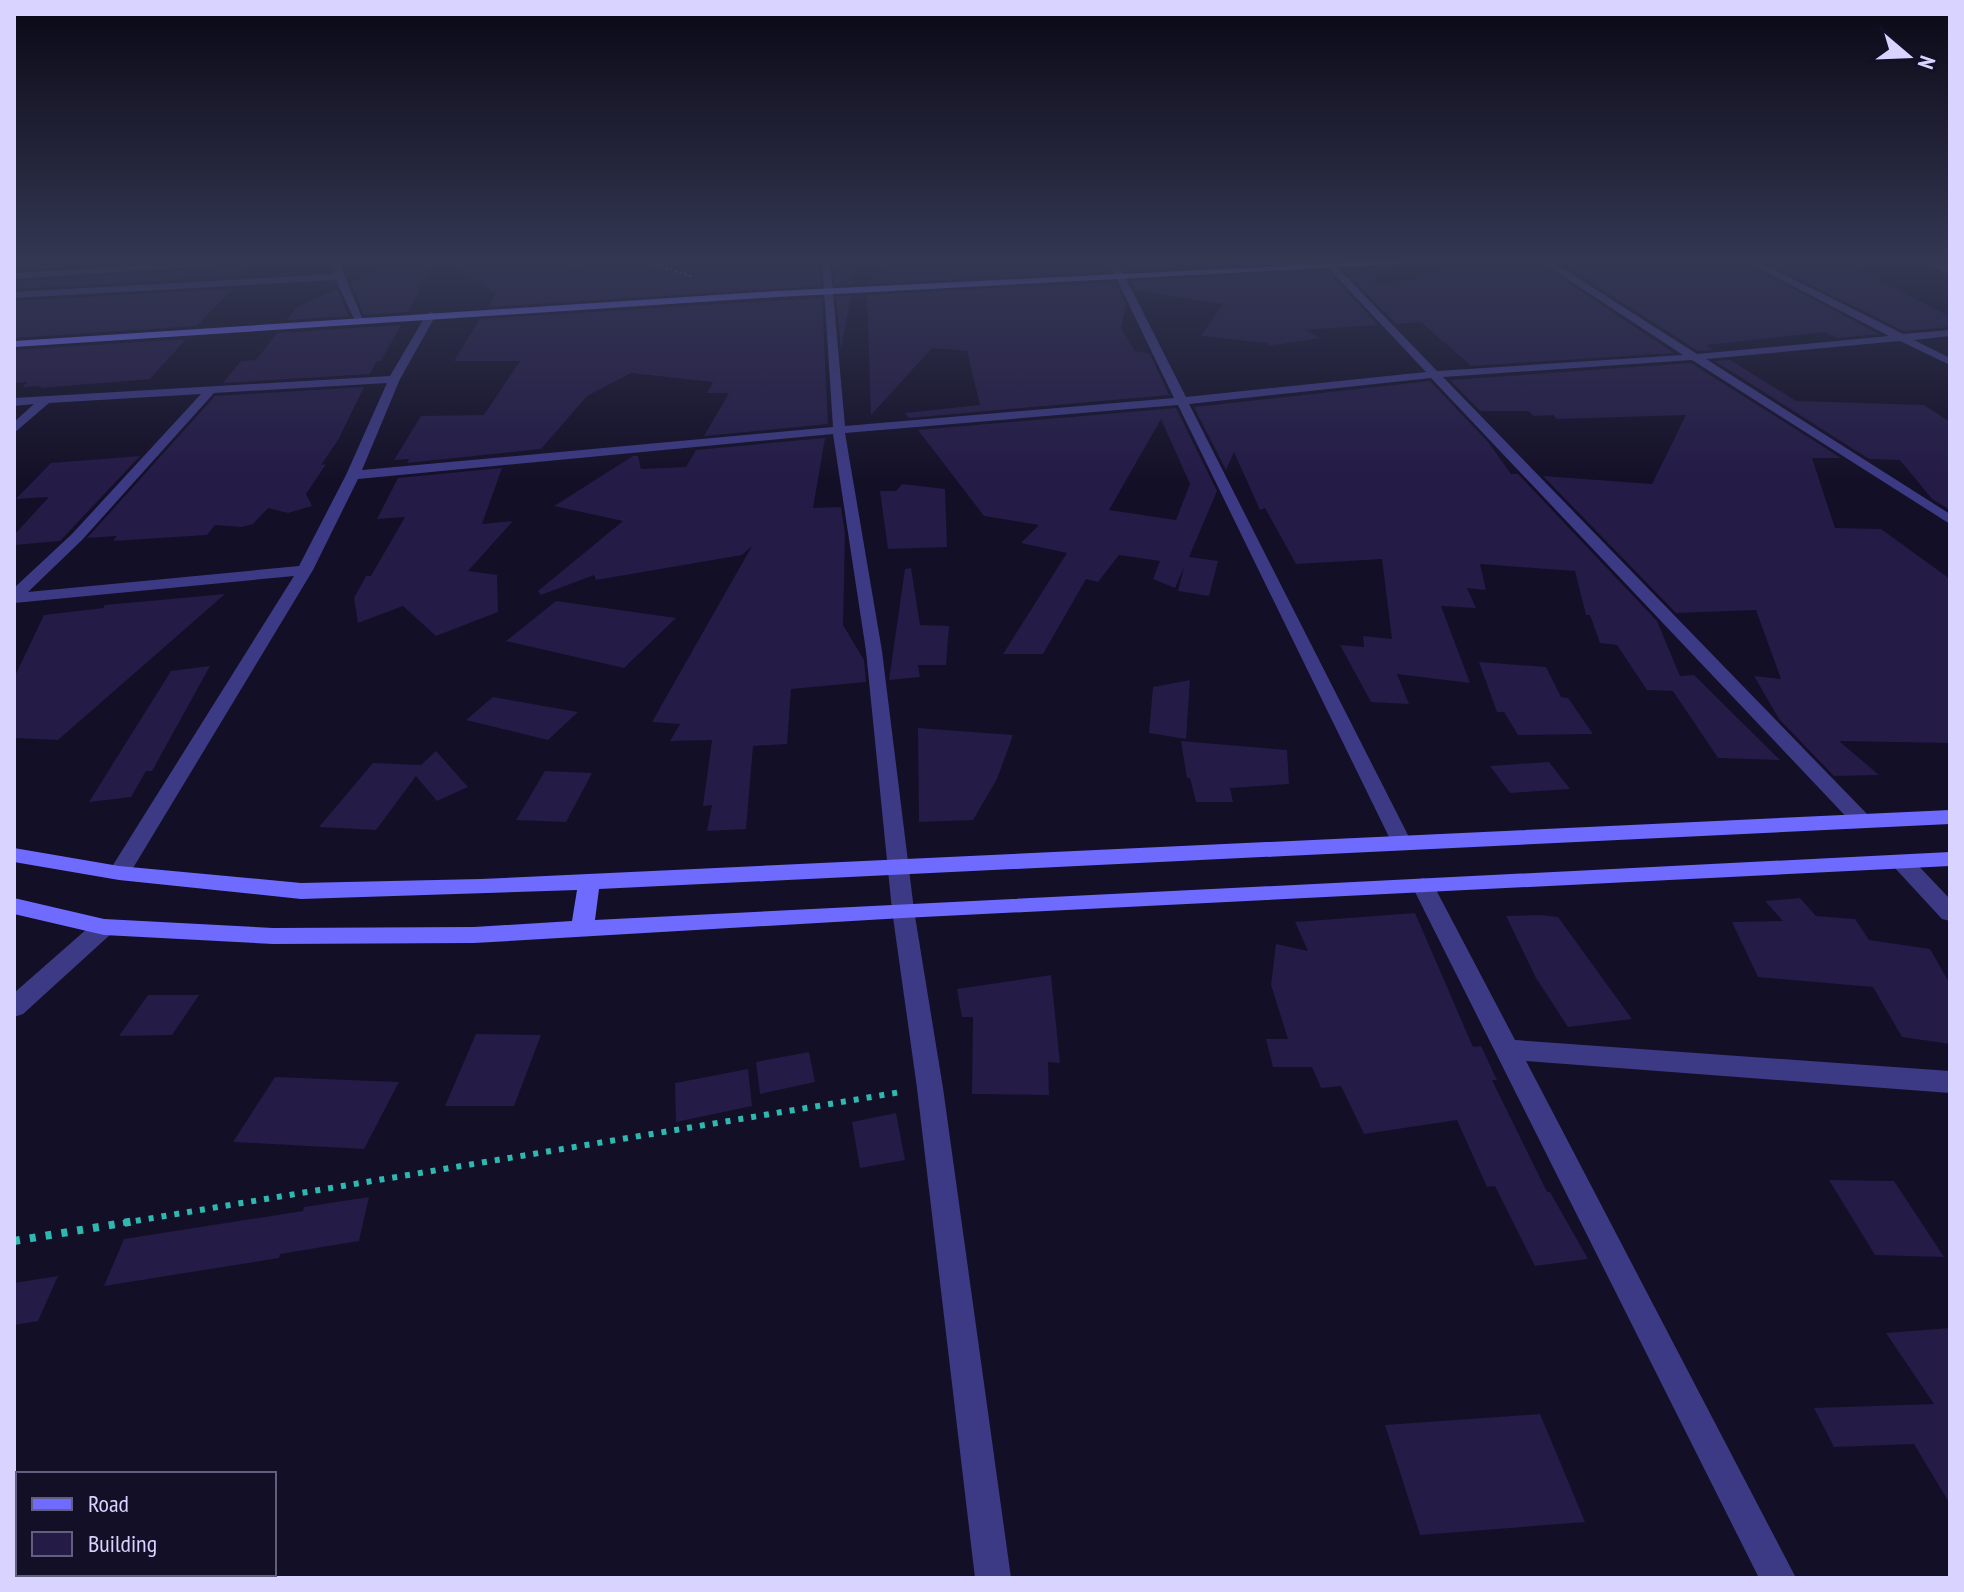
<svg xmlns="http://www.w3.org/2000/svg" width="1964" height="1592" viewBox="0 0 1964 1592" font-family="'PT Sans Narrow',sans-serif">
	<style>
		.building { fill: #241b47; fill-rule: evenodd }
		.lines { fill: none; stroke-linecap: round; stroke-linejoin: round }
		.path-far2 { stroke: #2fb8b0; stroke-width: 2; stroke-dasharray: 2 3; stroke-linecap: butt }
		.path-far1 { stroke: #2fb8b0; stroke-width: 6; stroke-dasharray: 5 8; stroke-linecap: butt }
		.path { stroke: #2fb8b0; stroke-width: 8; stroke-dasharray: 6 10; stroke-linecap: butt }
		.street { fill: #3d3a85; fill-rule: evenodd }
		.secondary { fill: #6f6bff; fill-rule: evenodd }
	</style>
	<rect width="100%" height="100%" fill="#130f26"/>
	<g class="building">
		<path d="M 131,260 L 131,263 L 14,270 L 14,263 Z"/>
		<path d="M 604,260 L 732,260 L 713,270 L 819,265 L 821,286 L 488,307 L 495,294 L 458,270 L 585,271 Z"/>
		<path d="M 898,260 L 1104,260 L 1110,272 L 866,284 Z"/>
		<path d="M 1120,260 L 1317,260 L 1318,261 L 1125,271 Z"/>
		<path d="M 1556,260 L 1738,260 L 1879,334 L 1837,338 L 1825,332 L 1706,345 L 1713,350 L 1698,351 Z"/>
		<path d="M 1761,260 L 1840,260 L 1950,317 L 1950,327 L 1904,331 Z"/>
		<path d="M 1535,261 L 1674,353 L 1471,366 L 1421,322 L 1396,324 L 1344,270 L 1358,269 L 1375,283 L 1389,283 L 1438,276 L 1438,269 Z"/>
		<path d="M 857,262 L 853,284 L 835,285 L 833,264 Z"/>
		<path d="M 249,266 L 240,276 L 14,289 L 14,282 Z"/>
		<path d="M 380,269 L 430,270 L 408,312 L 364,315 L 351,283 Z"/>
		<path d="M 1327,271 L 1378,325 L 1305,330 L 1320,338 L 1269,346 L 1266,343 L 1201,336 L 1223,304 L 1135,290 L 1131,281 Z"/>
		<path d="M 1115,282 L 1126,305 L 1121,328 L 1135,351 L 1150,354 L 1169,395 L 909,418 L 905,413 L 980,405 L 967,351 L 932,348 L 871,415 L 867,295 Z"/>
		<path d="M 232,289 L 197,326 L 14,338 L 14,301 Z"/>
		<path d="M 337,289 L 349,316 L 287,320 L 296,308 Z"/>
		<path d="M 851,296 L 841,350 L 836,297 Z"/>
		<path d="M 822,298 L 828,424 L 704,436 L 729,393 L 707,393 L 713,382 L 631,373 L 587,396 L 541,449 L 407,463 L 409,459 L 394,460 L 421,416 L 484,415 L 520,361 L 454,361 L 480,319 Z"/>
		<path d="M 401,325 L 381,361 L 377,361 L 370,374 L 223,383 L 241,361 L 256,360 L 277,333 Z"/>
		<path d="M 186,339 L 150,379 L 40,388 L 42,386 L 22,387 L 28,382 L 14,383 L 14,350 Z"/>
		<path d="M 1730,360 L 1796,401 L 1924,405 L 1950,422 L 1950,510 L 1932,499 L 1900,460 L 1869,459 L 1715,361 Z"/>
		<path d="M 1691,363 L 1841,458 L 1812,458 L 1835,528 L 1881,529 L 1950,579 L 1950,743 L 1839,741 L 1879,775 L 1834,776 L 1779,719 L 1754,676 L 1781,679 L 1756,610 L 1676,613 L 1543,476 L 1652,484 L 1686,415 L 1557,419 L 1553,415 L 1534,416 L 1528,411 L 1480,411 L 1450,380 Z"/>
		<path d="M 1430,381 L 1488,442 L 1511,474 L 1518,474 L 1657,621 L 1680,676 L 1694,675 L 1780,760 L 1718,758 L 1673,691 L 1647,690 L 1617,645 L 1600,643 L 1590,615 L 1586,615 L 1575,571 L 1480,564 L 1486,590 L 1467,588 L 1476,608 L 1441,606 L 1470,683 L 1397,674 L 1409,704 L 1371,702 L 1340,645 L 1364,647 L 1363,636 L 1392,639 L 1382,559 L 1296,564 L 1265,508 L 1260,510 L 1234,452 L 1226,470 L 1194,407 Z"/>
		<path d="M 364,387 L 338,440 L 321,465 L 326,464 L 306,494 L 312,506 L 288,513 L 268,508 L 253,524 L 242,527 L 215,525 L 207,535 L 113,541 L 117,536 L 87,538 L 215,396 Z"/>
		<path d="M 1176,408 L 1217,491 L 1189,557 L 1218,561 L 1209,596 L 1178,591 L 1184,567 L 1175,588 L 1153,579 L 1160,561 L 1119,555 L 1098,582 L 1086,579 L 1043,654 L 1003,654 L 1067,553 L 1021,543 L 1039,525 L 984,516 L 918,430 ZM 1161,419 L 1190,484 L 1176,520 L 1109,510 Z"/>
		<path d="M 825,438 L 813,508 L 841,507 L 845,534 L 843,625 L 864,660 L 866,682 L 791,689 L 787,744 L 753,746 L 746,829 L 707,831 L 712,805 L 703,806 L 712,740 L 670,741 L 680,724 L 652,722 L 752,546 L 742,555 L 596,580 L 594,575 L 541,595 L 538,591 L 623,521 L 554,506 L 633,456 L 638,456 L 641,469 L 686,467 L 696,450 Z"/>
		<path d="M 140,456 L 60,541 L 14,545 L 14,535 L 49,497 L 16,499 L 51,463 Z"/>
		<path d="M 502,468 L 482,524 L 513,521 L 468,571 L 497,575 L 498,612 L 436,636 L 403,606 L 358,623 L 354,598 L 366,576 L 371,576 L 405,517 L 377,519 L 398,478 Z"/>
		<path d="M 902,484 L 945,489 L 947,547 L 888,549 L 880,491 L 896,491 Z"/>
		<path d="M 911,568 L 920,625 L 949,626 L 946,665 L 918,665 L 920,677 L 889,680 L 905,569 Z"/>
		<path d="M 225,594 L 58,740 L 14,738 L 14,678 L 44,615 L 103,608 L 105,605 Z"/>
		<path d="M 556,601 L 676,618 L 624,668 L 506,641 Z"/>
		<path d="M 1479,662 L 1546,667 L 1561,697 L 1568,698 L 1593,734 L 1518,735 L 1504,712 L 1497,712 Z"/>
		<path d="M 210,666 L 152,771 L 146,771 L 131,797 L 89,802 L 171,671 Z"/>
		<path d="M 1190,680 L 1186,739 L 1149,733 L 1153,687 Z"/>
		<path d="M 493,697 L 578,712 L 548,740 L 466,720 Z"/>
		<path d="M 918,728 L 1013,735 L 997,779 L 973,820 L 919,822 Z"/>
		<path d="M 1181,741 L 1287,750 L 1289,784 L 1230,788 L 1233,802 L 1196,802 L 1190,778 L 1187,778 Z"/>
		<path d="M 436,751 L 468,787 L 437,801 L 416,776 L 376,830 L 319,827 L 373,763 L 421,765 Z"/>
		<path d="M 1549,762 L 1570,789 L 1510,793 L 1490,766 Z"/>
		<path d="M 545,771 L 592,773 L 566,822 L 516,820 Z"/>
		<path d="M 1800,898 L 1816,916 L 1855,919 L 1869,940 L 1930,949 L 1950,984 L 1950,1044 L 1902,1037 L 1873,987 L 1758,977 L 1732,922 L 1783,921 L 1765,901 Z"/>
		<path d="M 1415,913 L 1473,1047 L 1481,1046 L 1497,1080 L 1492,1080 L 1547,1192 L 1550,1192 L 1588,1259 L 1535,1266 L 1495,1186 L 1487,1187 L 1457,1120 L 1364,1134 L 1341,1086 L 1321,1088 L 1312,1067 L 1273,1067 L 1266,1039 L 1288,1039 L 1271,985 L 1276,944 L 1308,951 L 1295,922 Z"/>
		<path d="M 1541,915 L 1558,917 L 1632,1019 L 1568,1027 L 1536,978 L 1506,916 Z"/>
		<path d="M 1051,975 L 1060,1063 L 1048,1062 L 1049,1095 L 972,1094 L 973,1017 L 962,1017 L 957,989 Z"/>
		<path d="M 148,995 L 199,995 L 172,1035 L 119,1036 Z"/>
		<path d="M 476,1034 L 541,1035 L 514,1106 L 445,1106 Z"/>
		<path d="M 809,1052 L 815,1082 L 760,1094 L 756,1062 Z"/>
		<path d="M 748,1069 L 752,1106 L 676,1122 L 675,1083 Z"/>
		<path d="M 275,1077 L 399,1082 L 364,1149 L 233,1142 Z"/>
		<path d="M 896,1113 L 905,1160 L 860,1168 L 852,1122 Z"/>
		<path d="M 1829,1180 L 1894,1181 L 1944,1257 L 1875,1255 Z"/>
		<path d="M 369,1197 L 359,1241 L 280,1254 L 279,1258 L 104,1286 L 124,1239 L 303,1211 L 304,1207 Z"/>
		<path d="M 58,1276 L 38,1321 L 14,1325 L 14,1283 Z"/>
		<path d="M 1950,1328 L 1950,1504 L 1914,1444 L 1834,1447 L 1814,1408 L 1934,1404 L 1886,1333 Z"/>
		<path d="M 1540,1414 L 1585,1522 L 1420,1535 L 1385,1425 Z"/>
	</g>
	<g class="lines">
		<path class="path-far2" d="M 637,259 L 694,277"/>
		<path class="path-far1" d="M 123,1223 L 901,1092"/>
		<path class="path" d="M 14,1241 L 135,1221"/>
		<g class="street">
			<path d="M 251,259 L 309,259 L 14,279 L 14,273 Z"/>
			<path d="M 329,259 L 338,259 L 364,323 L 355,321 L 336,280 L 14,298 L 14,292 L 334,274 Z"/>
			<path d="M 822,259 L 830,259 L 845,426 L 1174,398 L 1107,259 L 1116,259 L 1186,397 L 1426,372 L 1320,259 L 1329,259 L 1437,371 L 1683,355 L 1537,259 L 1548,259 L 1697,354 L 1889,336 L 1741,259 L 1753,259 L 1903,334 L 1950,330 L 1950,336 L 1914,340 L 1950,358 L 1950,365 L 1900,341 L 1706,359 L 1950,514 L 1950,524 L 1692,360 L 1443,377 L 1868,815 L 1871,820 L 1868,825 L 1854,825 L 1431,378 L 1189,404 L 1411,841 L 1408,846 L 1394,846 L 1391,841 L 1178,405 L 845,433 L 882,651 L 914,910 L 943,1088 L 1011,1578 L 975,1578 L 917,1088 L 892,910 L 866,651 L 833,434 L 358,479 L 313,570 L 127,878 L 111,878 L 108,873 L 294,576 L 14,603 L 14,588 L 72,534 L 201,394 L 49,403 L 14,433 L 14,422 L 34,404 L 14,406 L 14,398 L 390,376 L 426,315 L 431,312 L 436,315 L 400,379 L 362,470 L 833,427 ZM 387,383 L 346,475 L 299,566 L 28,592 L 82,540 L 214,393 Z"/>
			<path d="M 1917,259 L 1929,259 L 1950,269 L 1950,275 Z"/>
			<path d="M 1902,855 L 1910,857 L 1950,899 L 1950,921 L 1942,919 L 1894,867 L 1891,862 L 1894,857 Z"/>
			<path d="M 1423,878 L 1431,881 L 1434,886 L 1515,1040 L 1950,1071 L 1950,1093 L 1526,1061 L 1796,1578 L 1759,1578 L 1412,886 L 1415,881 Z"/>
			<path d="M 104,919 L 112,921 L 115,927 L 112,933 L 23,1014 L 14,1017 L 14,993 L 96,921 Z"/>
		</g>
		<g class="secondary">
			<path d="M 1423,259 L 1491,259 L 777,297 L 14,347 L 14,341 L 777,291 Z"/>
			<path d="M 1950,810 L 1950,824 L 599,889 L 595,920 L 1950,852 L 1950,866 L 903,918 L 474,943 L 273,944 L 104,935 L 14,914 L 14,898 L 104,919 L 273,928 L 474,927 L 572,921 L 577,890 L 301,899 L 119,880 L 14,862 L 14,848 L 119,866 L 301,883 L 481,879 Z"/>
		</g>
	</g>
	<linearGradient id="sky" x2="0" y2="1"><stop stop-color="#0a0815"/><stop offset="0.54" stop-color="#333752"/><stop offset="1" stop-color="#333752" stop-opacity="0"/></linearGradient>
	<rect width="1964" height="482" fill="url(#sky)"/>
	<rect width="1964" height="1592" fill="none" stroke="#d9d4ff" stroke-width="32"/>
	<rect x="16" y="1472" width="260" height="104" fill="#130f26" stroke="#625e7d" stroke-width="2"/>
	<rect x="32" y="1498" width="40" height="12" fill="#6f6bff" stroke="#625e7d" stroke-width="2"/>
	<text x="88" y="1512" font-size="24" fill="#d9d4ff">Road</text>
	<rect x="32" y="1532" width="40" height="24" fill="#241b47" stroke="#625e7d" stroke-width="2"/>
	<text x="88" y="1552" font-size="24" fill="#d9d4ff">Building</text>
	<g transform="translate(1908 56) rotate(109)" stroke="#130f26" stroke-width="6" paint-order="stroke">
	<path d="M0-6L14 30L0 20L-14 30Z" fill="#d9d4ff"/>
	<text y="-12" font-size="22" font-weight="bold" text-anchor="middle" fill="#d9d4ff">N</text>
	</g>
</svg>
